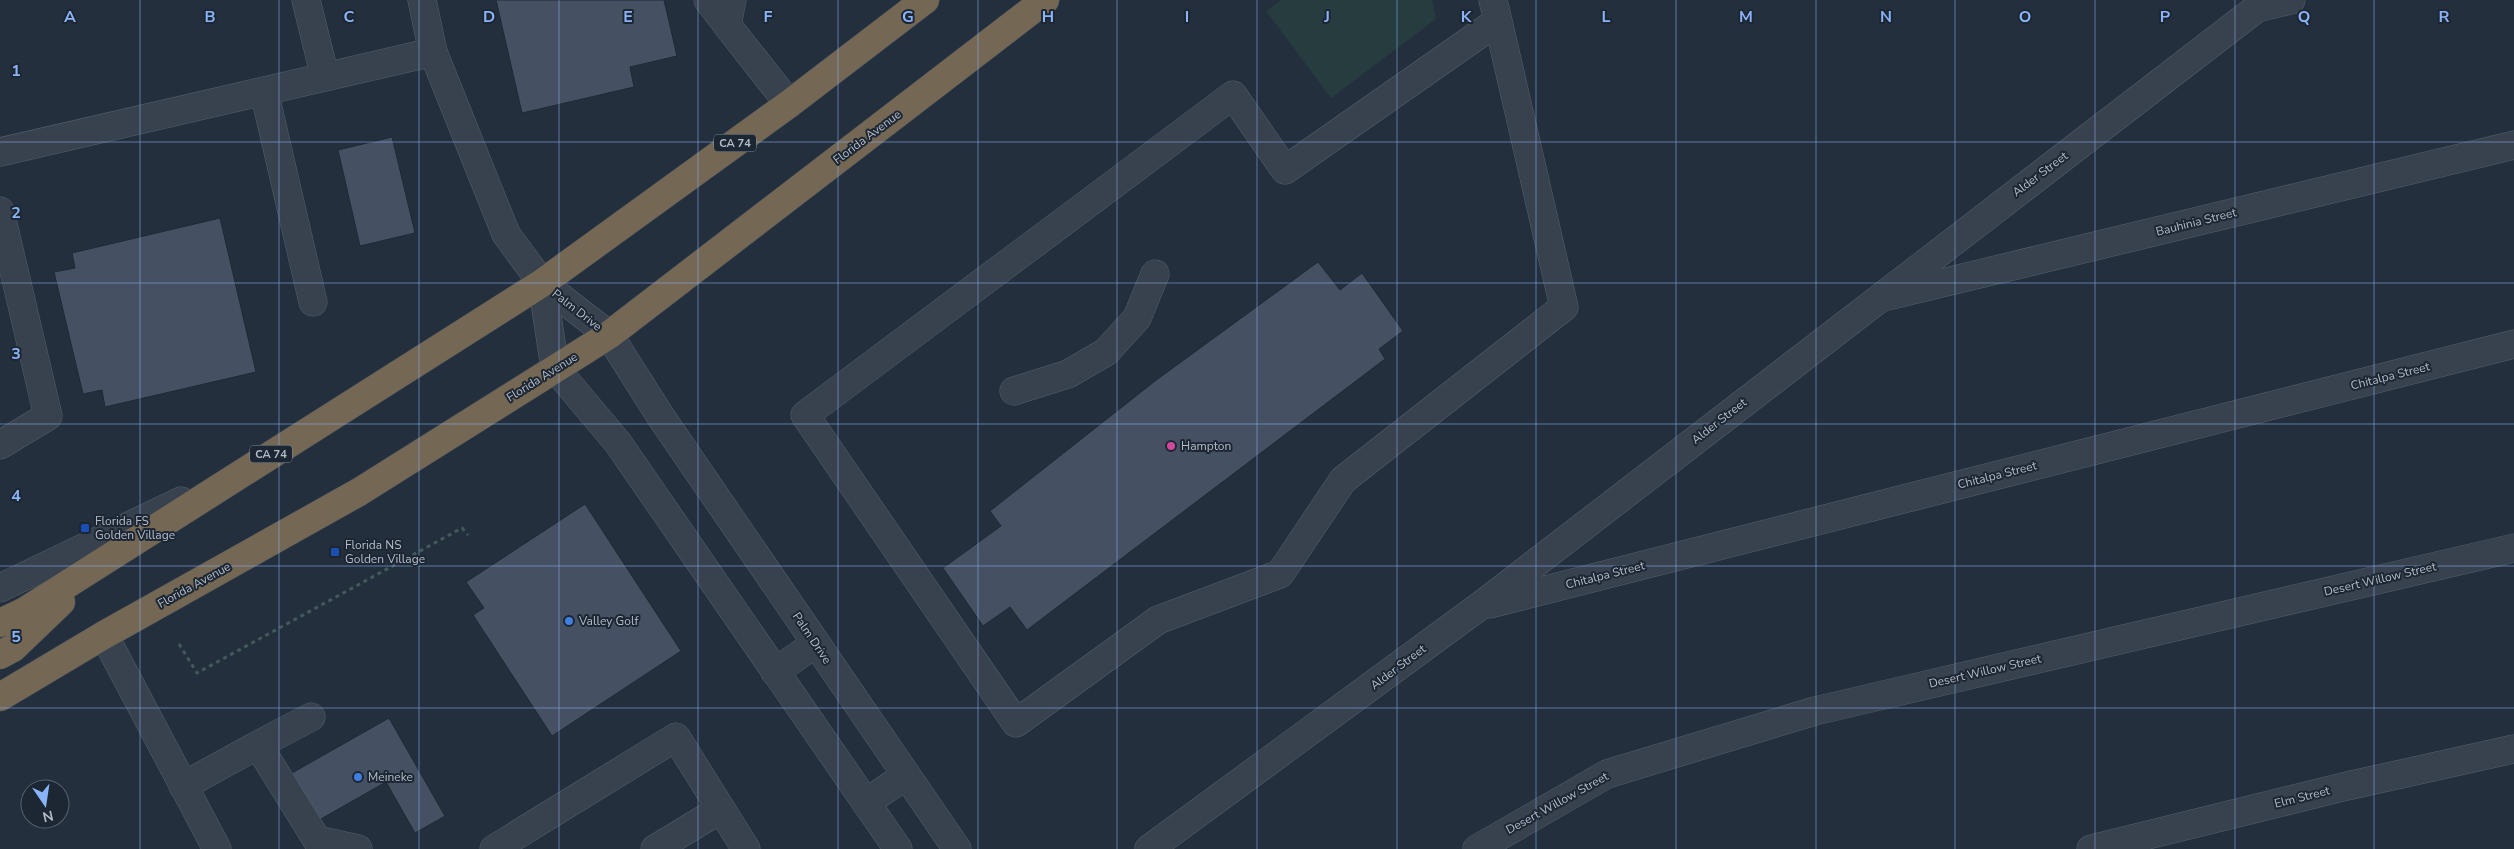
<svg xmlns="http://www.w3.org/2000/svg" width="2514" height="849" viewBox="0 0 2514 849" font-family="'Nunito Sans',sans-serif">
	<style>
		.green { fill: #263c3f }
		.building { fill: #455162; stroke: #1f2835 }
		.lines { fill: none; stroke-linecap: round; stroke-linejoin: round }
		.minor-casing { stroke: #565f6c; stroke-width: 29 }
		.highway-casing { stroke: #434c59; stroke-width: 29 }
		.path { stroke: #44595c; stroke-width: 3; stroke-dasharray: 4 4; stroke-linecap: butt }
		.minor { stroke: #38414e; stroke-width: 28 }
		.highway { stroke: #746855; stroke-width: 28 }
		.grid { fill: none; stroke: #8ab4f8; stroke-width: 1; stroke-opacity: 0.55 }
		.hotel-dot { fill: #d1479c; stroke: #1d2633; stroke-width: 2 }
		.transit-dot { fill: #1a4fb4; stroke: #1d2633; stroke-width: 2 }
		.shop-dot { fill: #3f7fe0; stroke: #1d2633; stroke-width: 2 }
		.labels { text-anchor: middle; dominant-baseline: central; stroke-width: 4; stroke-linejoin: round; paint-order: stroke }
		.shield { fill: #1d2633; stroke: #878f9c; stroke-width: 1 }
		.shield-label { font-size: 11px; font-weight: bold; fill: #b4bcc9 }
		.street-label { font-size: 12px; fill: #b4bcc9; stroke: #1d2633 }
		.poi-label { font-size: 12px; fill: #b4bcc9; stroke: #1d2633; text-anchor: start }
		.grid-label { font-size: 16px; text-anchor: middle; font-weight: bold; fill: #8ab4f8; stroke: #1d2633; stroke-width: 4; stroke-linejoin: round; paint-order: stroke }
	</style>
	<rect width="100%" height="100%" fill="#242f3e"/>
	<path class="green" d="M 1281,0 L 1432,0 L 1436,19 L 1331,98 L 1266,11 Z"/>
	<g class="building">
		<path d="M 496,0 L 664,0 L 677,56 L 630,67 L 634,87 L 522,113 Z"/>
		<path d="M 392,137 L 415,233 L 360,246 L 338,150 Z"/>
		<path d="M 220,218 L 256,372 L 105,407 L 102,390 L 83,394 L 54,272 L 75,268 L 72,253 Z"/>
		<path d="M 1318,262 L 1340,290 L 1362,273 L 1403,331 L 1379,349 L 1385,359 L 1027,630 L 1010,607 L 983,626 L 943,568 L 1001,526 L 990,511 L 1155,381 Z"/>
		<path d="M 585,504 L 681,651 L 552,736 L 473,615 L 484,608 L 466,582 Z"/>
		<path d="M 389,718 L 445,816 L 415,833 L 386,782 L 319,820 L 292,773 Z"/>
	</g>
	<g class="lines">
		<defs>
			<g id="minor">
				<path d="M 306,0 L 325,77"/>
				<path d="M 422,0 L 433,52"/>
				<path d="M 708,0 L 727,25"/>
				<path d="M 732,0 L 727,25 L 789,104"/>
				<path d="M 1493,0 L 1498,21 L 1564,307 L 1343,480 L 1280,574 L 1158,620 L 1016,723 L 805,415 L 1233,95 L 1285,170 L 1498,21"/>
				<path d="M 264,91 L 313,302"/>
				<path d="M 0,152 L 433,52 L 506,234 L 542,283"/>
				<path d="M 0,211 L 48,416 L 0,445"/>
				<path d="M 1888,296 L 2514,145"/>
				<path d="M 1014,391 L 1068,374 L 1106,352 L 1137,318 L 1155,274"/>
				<path d="M 0,588 L 181,501"/>
				<path d="M 1490,604 L 2514,344"/>
				<path d="M 104,635 L 217,849"/>
				<path d="M 775,672 L 816,643"/>
				<path d="M 258,745 L 311,717"/>
				<path d="M 183,786 L 258,745 L 317,840 L 358,849"/>
				<path d="M 866,803 L 906,775"/>
				<path d="M 494,849 L 676,737 L 746,849"/>
				<path d="M 655,849 L 721,809"/>
				<path d="M 898,849 L 618,443 L 555,368 L 542,283 L 609,335 L 661,417 L 957,849"/>
				<path d="M 1149,849 L 1480,606 L 2257,8 L 2291,0"/>
				<path d="M 1477,849 L 1607,774 L 1815,711 L 2514,548"/>
				<path d="M 2091,849 L 2347,786 L 2514,749"/>
			</g>
			<g id="highway">
				<path d="M 0,623 L 25,611 L 542,283 L 789,104 L 925,0"/>
				<path d="M 0,655 L 13,648 L 61,602"/>
				<path d="M 0,697 L 104,635 L 359,492 L 609,335 L 1045,0"/>
			</g>
		</defs>
		<use href="#minor" class="minor-casing"/>
		<use href="#highway" class="highway-casing"/>
		<path class="path" d="M 179,644 L 197,673 L 462,528 L 468,535"/>
		<use href="#minor" class="minor"/>
		<use href="#highway" class="highway"/>
	</g>
	<path class="grid" d="M 140,0 L 140,849M 279,0 L 279,849M 419,0 L 419,849M 559,0 L 559,849M 698,0 L 698,849M 838,0 L 838,849M 978,0 L 978,849M 1117,0 L 1117,849M 1257,0 L 1257,849M 1397,0 L 1397,849M 1536,0 L 1536,849M 1676,0 L 1676,849M 1816,0 L 1816,849M 1955,0 L 1955,849M 2095,0 L 2095,849M 2235,0 L 2235,849M 2374,0 L 2374,849M 0,142 L 2514,142M 0,283 L 2514,283M 0,424 L 2514,424M 0,566 L 2514,566M 0,708 L 2514,708"/>
	<circle class="hotel-dot" cx="1171" cy="446" r="5"/>
	<g class="transit-dot">
		<rect x="80" y="523" width="10" height="10" rx="2.5"/>
		<rect x="330" y="547" width="10" height="10" rx="2.5"/>
	</g>
	<g class="shop-dot">
		<circle cx="569" cy="621" r="5"/>
		<circle cx="358" cy="777" r="5"/>
	</g>
	<g class="labels">
		<g class="shield">
			<rect x="714" y="134.5" width="42" height="17" rx="4"/>
			<rect x="250" y="445.5" width="42" height="17" rx="4"/>
		</g>
		<g class="shield-label">
			<text x="735" y="143">CA 74</text>
			<text x="271" y="454">CA 74</text>
		</g>
		<g class="street-label">
			<text transform="translate(867 137) rotate(-37)">Florida Avenue</text>
			<text transform="translate(2040 174) rotate(-37)">Alder Street</text>
			<text transform="translate(2196 222) rotate(-14)">Bauhinia Street</text>
			<text transform="translate(577 310) rotate(38)">Palm Drive</text>
			<text transform="translate(2390 376) rotate(-14)">Chitalpa Street</text>
			<text transform="translate(542 377) rotate(-32)">Florida Avenue</text>
			<text transform="translate(1719 421) rotate(-38)">Alder Street</text>
			<text transform="translate(1997 475) rotate(-14)">Chitalpa Street</text>
			<text transform="translate(1605 575) rotate(-14)">Chitalpa Street</text>
			<text transform="translate(2380 579) rotate(-13)">Desert Willow Street</text>
			<text transform="translate(194 585) rotate(-29)">Florida Avenue</text>
			<text transform="translate(812 638) rotate(56)">Palm Drive</text>
			<text transform="translate(1398 667) rotate(-37)">Alder Street</text>
			<text transform="translate(1985 671) rotate(-13)">Desert Willow Street</text>
			<text transform="translate(2302 797) rotate(-14)">Elm Street</text>
			<text transform="translate(1557 803) rotate(-29)">Desert Willow Street</text>
		</g>
		<g class="poi-label">
			<text x="1181" y="446">Hampton</text>
			<text x="95" y="521">Florida FS<tspan x="95" dy="14">Golden Village</tspan></text>
			<text x="345" y="545">Florida NS<tspan x="345" dy="14">Golden Village</tspan></text>
			<text x="579" y="621">Valley Golf</text>
			<text x="368" y="777">Meineke</text>
		</g>
	</g>
	<g class="grid-label">
		<text x="70" y="22">A</text>
		<text x="210" y="22">B</text>
		<text x="349" y="22">C</text>
		<text x="489" y="22">D</text>
		<text x="628" y="22">E</text>
		<text x="768" y="22">F</text>
		<text x="908" y="22">G</text>
		<text x="1048" y="22">H</text>
		<text x="1187" y="22">I</text>
		<text x="1327" y="22">J</text>
		<text x="1466" y="22">K</text>
		<text x="1606" y="22">L</text>
		<text x="1746" y="22">M</text>
		<text x="1886" y="22">N</text>
		<text x="2025" y="22">O</text>
		<text x="2165" y="22">P</text>
		<text x="2304" y="22">Q</text>
		<text x="2444" y="22">R</text>
		<text x="16" y="76">1</text>
		<text x="16" y="218">2</text>
		<text x="16" y="359">3</text>
		<text x="16" y="501">4</text>
		<text x="16" y="642">5</text>
	</g>
	<g transform="translate(45 804) rotate(167)"><circle r="24" fill="#1d2633" stroke="#59626f"/>
	<path d="M0-4L9 19L0 12L-9 19Z" fill="#8ab4f8"/>
	<text y="-8" font-size="14" font-weight="bold" text-anchor="middle" fill="#b4bcc9">N</text>
	</g>
</svg>
